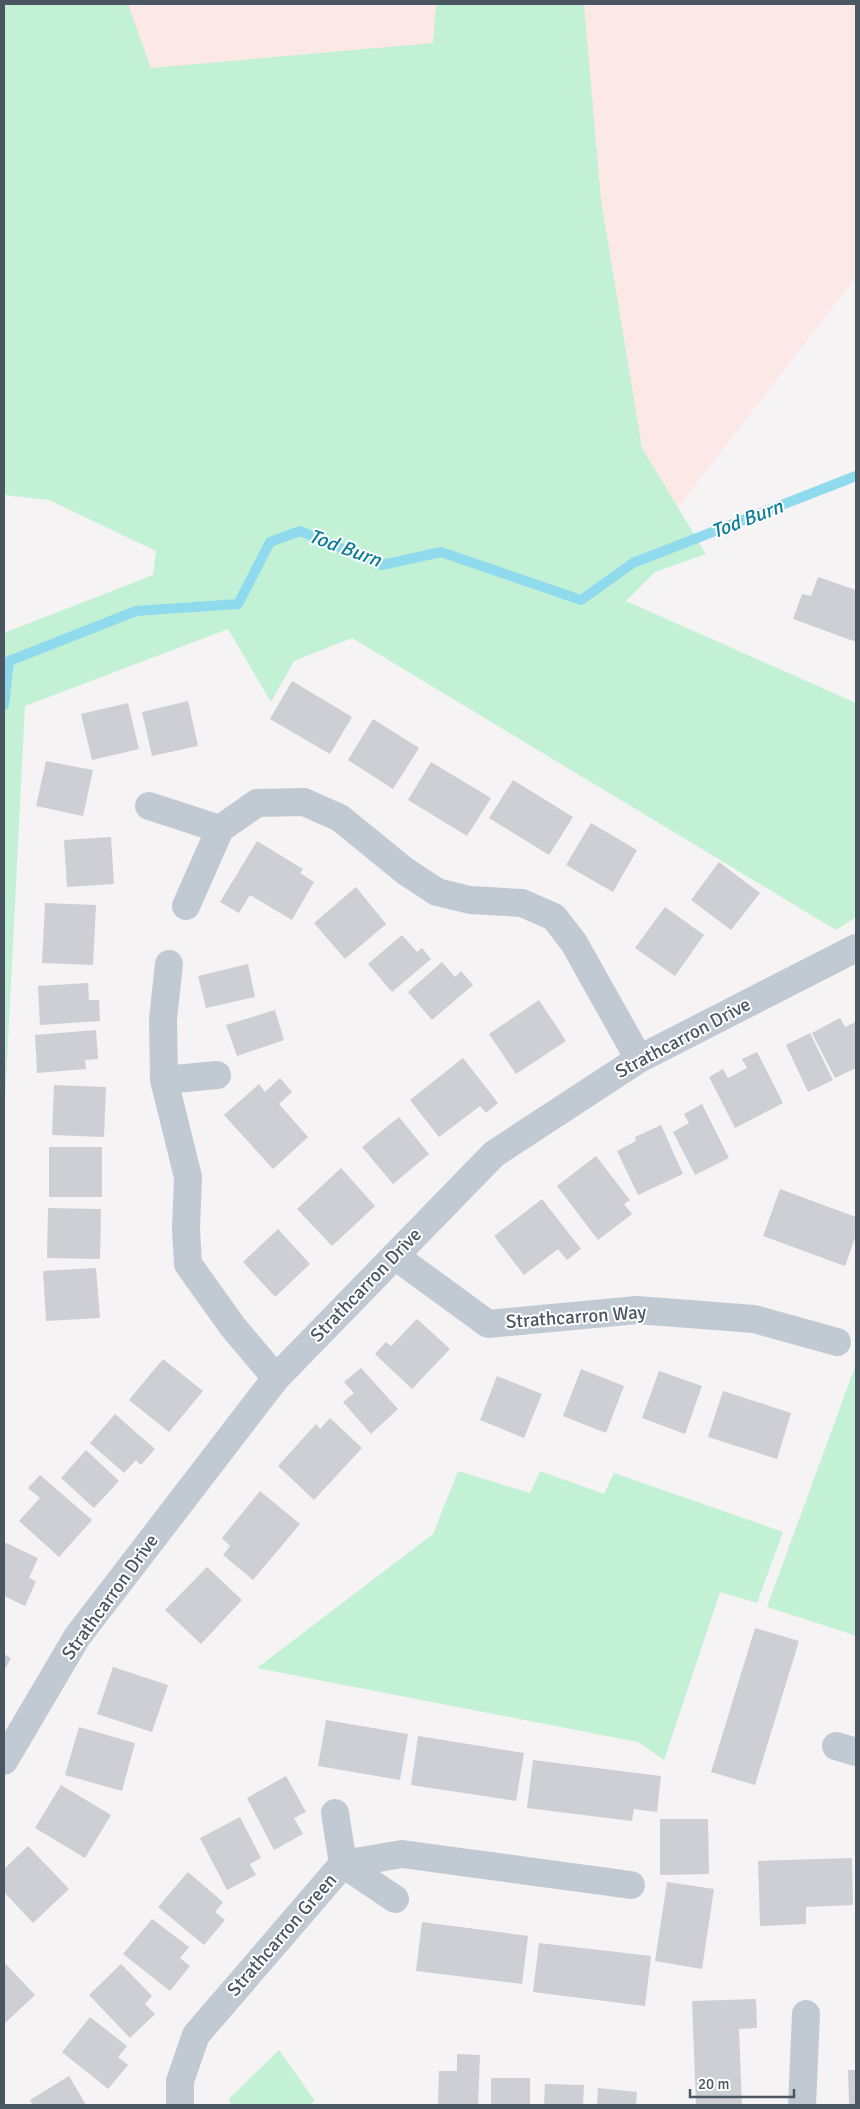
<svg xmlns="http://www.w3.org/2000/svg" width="860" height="2109" viewBox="0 0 860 2109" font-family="Signika,sans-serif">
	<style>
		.medical { fill: #fce8e6 }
		.green { fill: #c3f1d5 }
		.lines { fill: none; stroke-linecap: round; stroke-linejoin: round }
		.stream { stroke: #90daee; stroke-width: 10 }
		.building { fill: #cdcfd5 }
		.street { stroke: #c1cad2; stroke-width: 28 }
		.labels { text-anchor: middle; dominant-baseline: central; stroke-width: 4; stroke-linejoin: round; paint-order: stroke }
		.street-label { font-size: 19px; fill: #4a5661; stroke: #fff }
		.water-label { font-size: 20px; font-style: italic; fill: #0c7c9b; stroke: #fff }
	</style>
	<rect width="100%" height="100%" fill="#f5f3f3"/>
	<path class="medical" d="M 4,4 L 856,4 L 856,277 L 652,541 L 4,486 Z"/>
	<g class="green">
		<path d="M 4,4 L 128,4 L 151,68 L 433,43 L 436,4 L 584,4 L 601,200 L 642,448 L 706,554 L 655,572 L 626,601 L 856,703 L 856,917 L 836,930 L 352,638 L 294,661 L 271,702 L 228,629 L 25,706 L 4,1120 L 4,633 L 153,575 L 156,551 L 49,500 L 4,495 Z"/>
		<path d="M 856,1364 L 856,1639 L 854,1635 L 767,1607 Z"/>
		<path d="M 458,1471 L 530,1493 L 540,1471 L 604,1494 L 614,1473 L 783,1532 L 757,1603 L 720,1592 L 664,1760 L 638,1742 L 257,1668 L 433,1534 Z"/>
		<path d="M 279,2050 L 315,2101 L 309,2105 L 231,2105 L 229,2099 Z"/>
	</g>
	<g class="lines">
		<path class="stream" d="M 4,705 L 9,661 L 136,611 L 238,604 L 270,542 L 300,531 L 382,565 L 441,552 L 581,600 L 633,563 L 856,476"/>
	</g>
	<g class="building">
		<path d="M 818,577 L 856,590 L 856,642 L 793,619 L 802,594 L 811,596 Z"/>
		<path d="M 292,681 L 352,717 L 330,754 L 270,719 Z"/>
		<path d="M 188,701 L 198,746 L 152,756 L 142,712 Z"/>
		<path d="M 128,703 L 139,749 L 92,760 L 81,714 Z"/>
		<path d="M 373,719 L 419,748 L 393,789 L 348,760 Z"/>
		<path d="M 46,761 L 93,770 L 83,816 L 36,806 Z"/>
		<path d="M 431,762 L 491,798 L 467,836 L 408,800 Z"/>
		<path d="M 513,780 L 573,817 L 549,855 L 489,818 Z"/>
		<path d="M 591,823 L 637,850 L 613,892 L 566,865 Z"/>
		<path d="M 111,837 L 114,884 L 67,887 L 64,840 Z"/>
		<path d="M 257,841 L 303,869 L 300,873 L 314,882 L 292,920 L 250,895 L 239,913 L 220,902 Z"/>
		<path d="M 719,862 L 760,893 L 731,930 L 691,900 Z"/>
		<path d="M 356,887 L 386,924 L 345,959 L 314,923 Z"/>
		<path d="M 45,903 L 96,905 L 93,965 L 42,963 Z"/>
		<path d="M 665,907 L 704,935 L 675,976 L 635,948 Z"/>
		<path d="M 402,935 L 417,952 L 422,948 L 431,959 L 392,992 L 368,964 Z"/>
		<path d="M 442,962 L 455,977 L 461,971 L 473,985 L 432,1020 L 408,992 Z"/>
		<path d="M 248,964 L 255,997 L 206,1008 L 198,976 Z"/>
		<path d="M 88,983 L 89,1000 L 99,1000 L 100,1021 L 40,1025 L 38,986 Z"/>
		<path d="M 539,1000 L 566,1041 L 516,1074 L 489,1034 Z"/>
		<path d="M 275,1010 L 284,1040 L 237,1056 L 226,1025 Z"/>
		<path d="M 840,1018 L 845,1027 L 855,1022 L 856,1024 L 856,1068 L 835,1078 L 812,1033 Z"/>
		<path d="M 96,1030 L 98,1059 L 85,1060 L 86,1069 L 37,1073 L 35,1035 Z"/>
		<path d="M 810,1033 L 833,1080 L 808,1092 L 786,1045 Z"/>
		<path d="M 757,1052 L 783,1103 L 735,1128 L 709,1077 L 723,1069 L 728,1078 L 747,1068 L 742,1059 Z"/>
		<path d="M 463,1058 L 498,1103 L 486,1113 L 480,1106 L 439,1137 L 410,1100 Z"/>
		<path d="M 280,1078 L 292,1092 L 279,1104 L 308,1137 L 273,1169 L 224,1115 L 259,1084 L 265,1092 Z"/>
		<path d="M 54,1085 L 106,1087 L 104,1137 L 52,1135 Z"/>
		<path d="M 702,1104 L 729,1158 L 695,1175 L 673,1132 L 689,1123 L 684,1114 Z"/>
		<path d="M 399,1117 L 429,1154 L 393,1184 L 362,1147 Z"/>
		<path d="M 661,1125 L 683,1174 L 638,1195 L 617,1151 L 636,1141 L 635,1137 Z"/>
		<rect x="49" y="1147" width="53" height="50"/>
		<path d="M 596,1156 L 630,1200 L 624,1204 L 632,1214 L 598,1240 L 557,1186 Z"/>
		<path d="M 341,1168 L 375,1206 L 332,1246 L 297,1209 Z"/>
		<path d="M 780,1189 L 856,1217 L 856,1235 L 845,1266 L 763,1236 Z"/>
		<path d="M 542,1199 L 581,1249 L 567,1260 L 558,1249 L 524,1275 L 494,1236 Z"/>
		<path d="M 48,1208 L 101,1209 L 100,1259 L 47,1258 Z"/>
		<path d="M 278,1229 L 310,1264 L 275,1297 L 243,1262 Z"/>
		<path d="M 96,1268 L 100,1318 L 46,1321 L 43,1271 Z"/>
		<path d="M 417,1319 L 450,1349 L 412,1389 L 375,1354 L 386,1342 L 391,1346 Z"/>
		<path d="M 163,1359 L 203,1391 L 169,1432 L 129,1400 Z"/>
		<path d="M 361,1368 L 398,1409 L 371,1434 L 343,1402 L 354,1393 L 344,1382 Z"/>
		<path d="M 581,1369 L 624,1386 L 606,1433 L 563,1416 Z"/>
		<path d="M 659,1371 L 702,1386 L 685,1434 L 642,1418 Z"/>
		<path d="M 497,1376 L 542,1394 L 524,1438 L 480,1420 Z"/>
		<path d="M 723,1391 L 791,1413 L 777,1459 L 708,1437 Z"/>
		<path d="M 115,1414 L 155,1449 L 141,1465 L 136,1460 L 124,1473 L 90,1443 Z"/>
		<path d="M 330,1418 L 362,1448 L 314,1500 L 278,1466 L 316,1424 L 320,1429 Z"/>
		<path d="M 86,1450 L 119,1481 L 94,1508 L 61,1478 Z"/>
		<path d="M 40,1475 L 92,1520 L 59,1557 L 19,1521 L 40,1498 L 28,1488 Z"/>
		<path d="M 260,1491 L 300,1524 L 253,1580 L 223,1555 L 230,1546 L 222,1538 Z"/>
		<path d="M 4,1542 L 38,1558 L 29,1578 L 36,1581 L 25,1606 L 4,1596 Z"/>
		<path d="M 207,1567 L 242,1600 L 201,1644 L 165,1610 Z"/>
		<path d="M 755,1628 L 799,1641 L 755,1785 L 711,1772 Z"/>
		<path d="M 4,1654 L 11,1658 L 4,1671 Z"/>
		<path d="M 113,1667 L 168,1685 L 152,1732 L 97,1714 Z"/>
		<path d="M 326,1720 L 408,1734 L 400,1780 L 318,1766 Z"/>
		<path d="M 79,1727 L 135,1743 L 122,1791 L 65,1775 Z"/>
		<path d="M 418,1736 L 524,1753 L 516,1801 L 411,1785 Z"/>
		<path d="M 533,1760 L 661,1776 L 657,1812 L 634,1809 L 632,1821 L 527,1808 Z"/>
		<path d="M 286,1776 L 306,1812 L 294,1818 L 303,1834 L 274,1850 L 247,1798 Z"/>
		<path d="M 61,1785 L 111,1815 L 85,1858 L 35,1828 Z"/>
		<path d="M 240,1817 L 261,1858 L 250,1864 L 256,1875 L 227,1890 L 200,1838 Z"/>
		<path d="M 660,1819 L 708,1819 L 709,1874 L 660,1875 Z"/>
		<path d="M 28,1846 L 69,1889 L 33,1923 L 4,1892 L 4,1869 Z"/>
		<path d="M 852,1858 L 853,1905 L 806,1907 L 806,1924 L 760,1926 L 758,1861 Z"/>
		<path d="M 188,1872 L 223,1902 L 215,1912 L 225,1920 L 204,1945 L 158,1907 Z"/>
		<path d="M 667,1882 L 714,1889 L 702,1969 L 655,1961 Z"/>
		<path d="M 152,1919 L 189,1947 L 180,1958 L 190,1966 L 170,1991 L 123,1954 Z"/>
		<path d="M 422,1922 L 528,1936 L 522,1984 L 416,1971 Z"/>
		<path d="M 539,1943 L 651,1956 L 645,2006 L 533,1992 Z"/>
		<path d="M 4,1962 L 35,1995 L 4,2024 Z"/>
		<path d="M 121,1964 L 152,1996 L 145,2004 L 155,2014 L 130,2038 L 89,1995 Z"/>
		<path d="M 756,1999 L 757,2028 L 739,2029 L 742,2105 L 696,2105 L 692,2001 Z"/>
		<path d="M 90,2017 L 127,2046 L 118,2057 L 128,2065 L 108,2089 L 62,2052 Z"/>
		<path d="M 457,2054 L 480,2055 L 478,2105 L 438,2105 L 439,2071 L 457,2071 Z"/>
		<path d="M 848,2070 L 856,2070 L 856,2105 L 849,2105 Z"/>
		<path d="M 69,2076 L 86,2105 L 33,2105 L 30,2100 Z"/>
		<rect x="491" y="2078" width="39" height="27"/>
		<path d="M 545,2084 L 584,2085 L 583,2105 L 544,2105 Z"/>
		<path d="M 598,2088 L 637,2092 L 636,2105 L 597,2105 Z"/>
	</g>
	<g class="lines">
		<g class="street">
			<path d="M 149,806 L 220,829"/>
			<path d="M 186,906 L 220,829 L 257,803 L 304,802 L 340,818 L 405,871 L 437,892 L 470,900 L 522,903 L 554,917 L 574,943 L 639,1059"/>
			<path d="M 169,964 L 163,1019 L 164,1080 L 188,1177 L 186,1229 L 188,1264 L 233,1327 L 276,1378"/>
			<path d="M 164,1080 L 217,1075"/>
			<path d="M 395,1256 L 488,1324 L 637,1310 L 754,1319 L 837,1342"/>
			<path d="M 836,1746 L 856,1752"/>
			<path d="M 4,1761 L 77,1637 L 276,1378 L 494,1154 L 639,1059 L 856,948"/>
			<path d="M 335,1813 L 343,1864 L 395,1899"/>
			<path d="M 180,2105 L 180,2081 L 196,2035 L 343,1864 L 402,1854 L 631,1885"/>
			<path d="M 802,2105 L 806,2014"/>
		</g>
	</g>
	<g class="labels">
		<g class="street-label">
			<text transform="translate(683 1038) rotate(-28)">Strathcarron Drive</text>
			<text transform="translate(366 1285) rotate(-46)">Strathcarron Drive</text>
			<text transform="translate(576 1317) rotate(-4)">Strathcarron Way</text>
			<text transform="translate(110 1597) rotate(-54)">Strathcarron Drive</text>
			<text transform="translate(282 1935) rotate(-49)">Strathcarron Green</text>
		</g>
		<g class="water-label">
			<text transform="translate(747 519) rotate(-21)">Tod Burn</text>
			<text transform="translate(345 548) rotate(20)">Tod Burn</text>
		</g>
	</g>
	<rect width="860" height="2109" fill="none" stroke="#4a5661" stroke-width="10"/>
	<path d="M690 2089v8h104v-8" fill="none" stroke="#4a5661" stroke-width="2.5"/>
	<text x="698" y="2089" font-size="15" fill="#4a5661" stroke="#ffffff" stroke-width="4" paint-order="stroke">20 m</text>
</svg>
